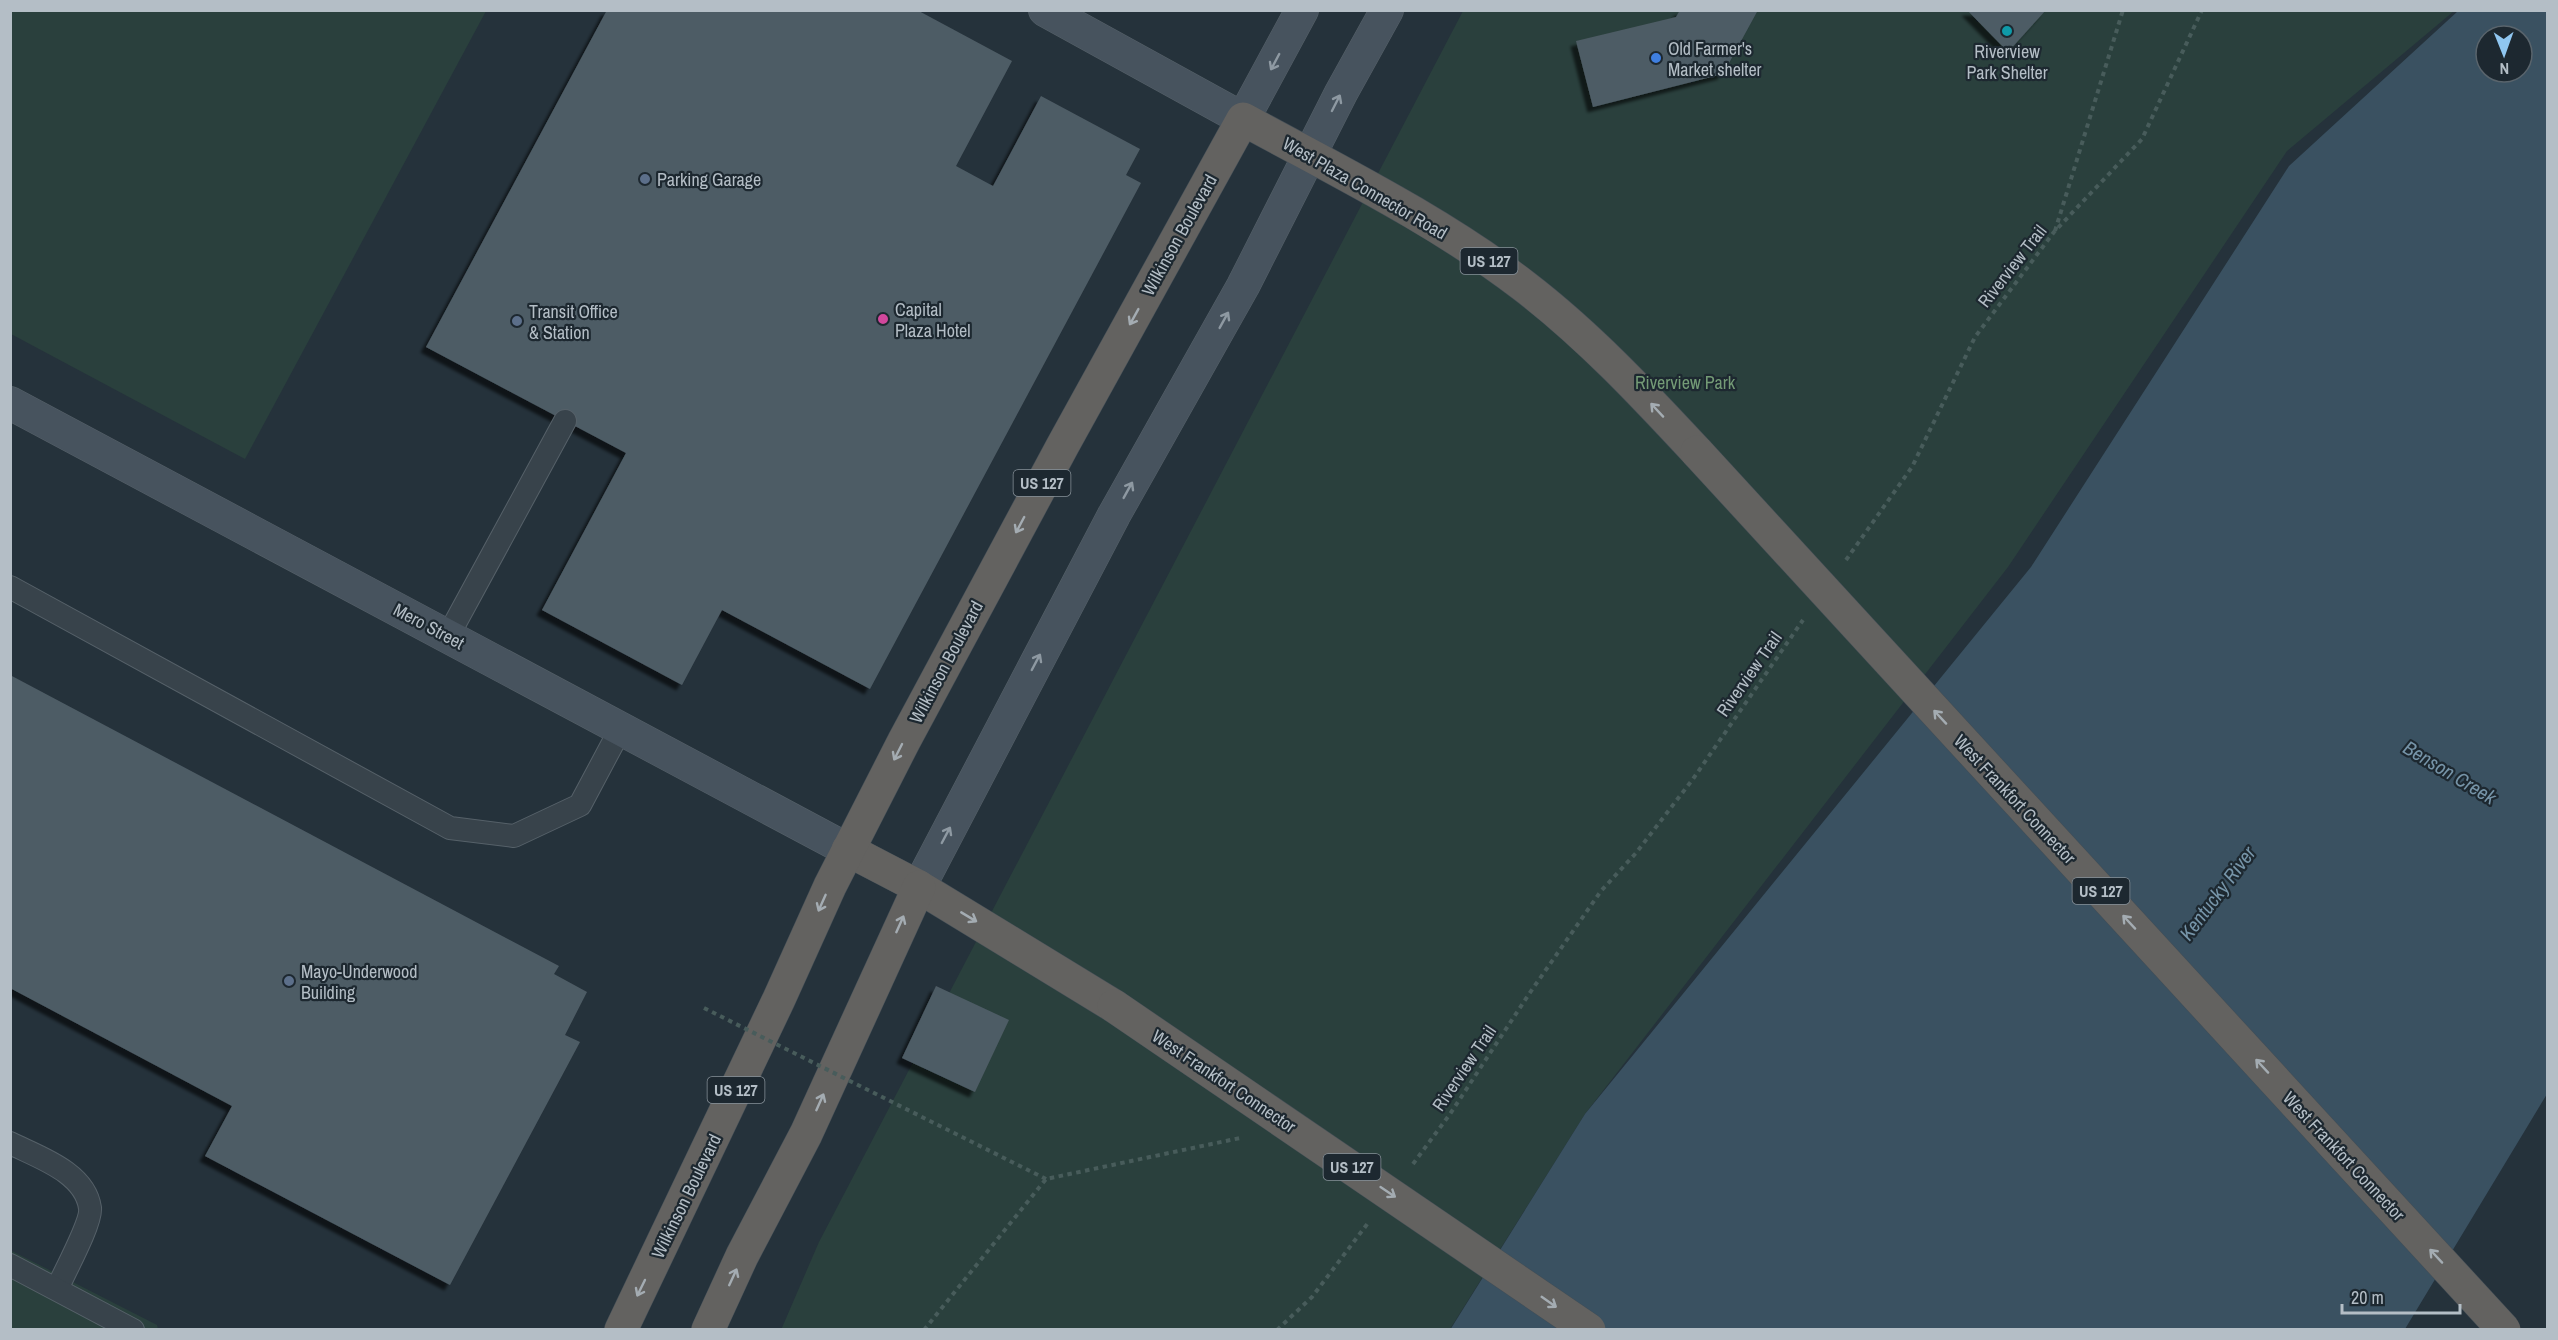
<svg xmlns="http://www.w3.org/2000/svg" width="2558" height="1340" viewBox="0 0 2558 1340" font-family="'Archivo Narrow',sans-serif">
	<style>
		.green { fill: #2a403d }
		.water { fill: #3a5161; fill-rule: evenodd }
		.building { fill: #4e5c65; filter: url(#shadow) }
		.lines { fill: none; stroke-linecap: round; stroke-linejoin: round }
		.service-casing { stroke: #566169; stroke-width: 24 }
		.secondary-casing { stroke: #566169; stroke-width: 34 }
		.trunk-casing { stroke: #434e56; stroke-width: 34 }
		.path { stroke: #485c5b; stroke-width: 4; stroke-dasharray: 4.5 4.5; stroke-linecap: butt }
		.service { stroke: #38434b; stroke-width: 22 }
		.secondary { stroke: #47535e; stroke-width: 33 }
		.trunk { stroke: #636260; stroke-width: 33 }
		.trunk-bridge-casing { stroke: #434e56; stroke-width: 34; stroke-linecap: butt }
		.path-bridge { stroke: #485c5b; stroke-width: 4; stroke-dasharray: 4.5 4.5; stroke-linecap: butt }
		.trunk-bridge { stroke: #636260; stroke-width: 33 }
		.oneway { stroke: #8e99a2 }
		.oneway2 { stroke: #a4acb2 }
		.culture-dot { fill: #0f9aa8; stroke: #1d2830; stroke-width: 2 }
		.shop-dot { fill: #3f7fe0; stroke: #1d2830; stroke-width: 2 }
		.service-dot { fill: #5c6f8a; stroke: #1d2830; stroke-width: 2 }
		.hotel-dot { fill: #d1479c; stroke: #1d2830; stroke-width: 2 }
		.labels { text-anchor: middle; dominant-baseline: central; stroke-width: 4.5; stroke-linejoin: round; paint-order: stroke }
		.shield { fill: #1d2830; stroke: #879199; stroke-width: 1.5 }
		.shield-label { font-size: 16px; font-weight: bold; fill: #b4bec6 }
		.poi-label { font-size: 18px; fill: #b4bec6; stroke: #1d2830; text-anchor: start }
		.street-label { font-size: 18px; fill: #b4bec6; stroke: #1d2830 }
		.park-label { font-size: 18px; fill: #749b76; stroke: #1d2830 }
		.water-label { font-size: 20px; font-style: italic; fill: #7694a8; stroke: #1d2830 }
	</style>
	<defs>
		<filter id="shadow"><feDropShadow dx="-5.5" dy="5.5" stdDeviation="1.5" flood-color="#0009"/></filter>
	</defs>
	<rect width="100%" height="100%" fill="#25323b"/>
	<g class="green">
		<path d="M 10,11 L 486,11 L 245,459 L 11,334 Z"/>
		<path d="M 1463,11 L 2454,11 L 2287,151 L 2008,567 L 1585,1114 L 1450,1329 L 781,1330 L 819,1242 Z"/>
		<path d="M 10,1250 L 157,1325 L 158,1329 L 11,1329 Z"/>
	</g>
	<path class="water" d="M 2458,11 L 2547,11 L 2547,1094 L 2405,1329 L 1450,1330 L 1585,1114 L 2031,567 L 2289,166 ZM 2486,36 L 2522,36 L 2522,72 L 2486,72 Z"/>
	<g class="building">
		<path d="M 607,10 L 917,10 L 1012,61 L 956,166 L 993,186 L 1041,96 L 1140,149 L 1126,175 L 1141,183 L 870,689 L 722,610 L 682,685 L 542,610 L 626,453 L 426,347 Z"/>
		<path d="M 1680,10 L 1758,10 L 1723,74 L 1593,107 L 1576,41 L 1676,17 Z"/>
		<path d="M 1967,10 L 2046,10 L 2008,52 Z"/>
		<path d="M 10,675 L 559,966 L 554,974 L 587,992 L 565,1035 L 580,1042 L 450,1285 L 205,1156 L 232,1106 L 10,988 Z"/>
		<path d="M 936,986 L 1009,1020 L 975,1092 L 902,1058 Z"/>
	</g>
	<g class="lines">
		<defs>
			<g id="service">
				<path d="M 10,587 L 450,828 L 514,836 L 580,805 L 621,728"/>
				<path d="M 448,636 L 565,421"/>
				<path d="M 10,1143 C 38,1157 85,1172 90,1208 C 92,1222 64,1273 57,1289"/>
				<path d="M 10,1265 L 133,1330"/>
			</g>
			<g id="secondary">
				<path d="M 1045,10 L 1243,119 L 1302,10"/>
				<path d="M 10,403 L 848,850"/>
				<path d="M 919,887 L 1114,515 L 1243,286 L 1341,93 L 1387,10"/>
			</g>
			<g id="trunk">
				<path d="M 848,850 L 919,887 L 1114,1006"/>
				<path d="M 621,1330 L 779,999 L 830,886 L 904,741 L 1063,445 L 1243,119 C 1338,171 1438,220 1524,286 C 1588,335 1643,394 1697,452"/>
				<path d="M 708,1330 L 742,1256 L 806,1134 L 919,887"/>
			</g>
		</defs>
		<use href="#service" class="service-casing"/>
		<use href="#secondary" class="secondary-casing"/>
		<use href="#trunk" class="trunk-casing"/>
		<g class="path">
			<path d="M 2055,231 L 2123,10"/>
			<path d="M 1846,560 L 1912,467 L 1975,337 L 2054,232 L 2142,139 L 2202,10"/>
			<path d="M 1413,1164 L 1450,1114 L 1529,994 L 1601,891 L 1636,853 L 1693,779 L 1803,620"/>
			<path d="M 924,1330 L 1046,1179 L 1240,1138"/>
			<path d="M 1277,1330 L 1312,1297 L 1368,1223"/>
		</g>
		<use href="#service" class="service"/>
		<use href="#secondary" class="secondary"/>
		<use href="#trunk" class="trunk"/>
		<defs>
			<g id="trunk-bridge">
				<path d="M 1697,452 L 2504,1330"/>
				<path d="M 1114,1006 L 1589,1330"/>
			</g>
		</defs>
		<use href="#trunk-bridge" class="trunk-bridge-casing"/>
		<path class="path-bridge" d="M 704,1008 L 1046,1179"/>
		<use href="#trunk-bridge" class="trunk-bridge"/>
	</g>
	<defs><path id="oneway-shaft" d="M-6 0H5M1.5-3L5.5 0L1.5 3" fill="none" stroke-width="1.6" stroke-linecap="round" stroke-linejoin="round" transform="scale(1.5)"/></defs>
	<g class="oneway">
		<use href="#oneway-shaft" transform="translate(1275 62) rotate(118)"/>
		<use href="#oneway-shaft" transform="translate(1336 103) rotate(-63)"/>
		<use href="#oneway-shaft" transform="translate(1224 320) rotate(-61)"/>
		<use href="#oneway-shaft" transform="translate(1128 490) rotate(-61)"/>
		<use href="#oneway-shaft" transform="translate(1036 662) rotate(-62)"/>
		<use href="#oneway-shaft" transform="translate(946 835) rotate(-62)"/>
	</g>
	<g class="oneway2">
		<use href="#oneway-shaft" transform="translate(1134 317) rotate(119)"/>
		<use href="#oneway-shaft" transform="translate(1657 410) rotate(-133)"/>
		<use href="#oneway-shaft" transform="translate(1020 525) rotate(118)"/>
		<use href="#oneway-shaft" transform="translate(1940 717) rotate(-133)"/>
		<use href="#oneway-shaft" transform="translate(898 752) rotate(117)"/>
		<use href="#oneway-shaft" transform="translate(822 903) rotate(114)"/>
		<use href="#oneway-shaft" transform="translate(969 917) rotate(31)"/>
		<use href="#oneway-shaft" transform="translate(2129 922) rotate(-133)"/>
		<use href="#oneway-shaft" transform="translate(900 924) rotate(-66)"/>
		<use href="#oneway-shaft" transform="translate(2262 1066) rotate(-133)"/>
		<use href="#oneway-shaft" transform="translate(820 1102) rotate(-66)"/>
		<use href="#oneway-shaft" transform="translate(1388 1192) rotate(34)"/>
		<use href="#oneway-shaft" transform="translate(2436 1256) rotate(-133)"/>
		<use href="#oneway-shaft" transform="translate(733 1277) rotate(-65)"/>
		<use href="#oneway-shaft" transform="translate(641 1288) rotate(116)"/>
		<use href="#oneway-shaft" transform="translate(1549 1302) rotate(35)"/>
	</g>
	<circle class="culture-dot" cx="2007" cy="31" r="6"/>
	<circle class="shop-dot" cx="1656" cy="58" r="6"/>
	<g class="service-dot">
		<circle cx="645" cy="179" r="6"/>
		<circle cx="517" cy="321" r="6"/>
		<circle cx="289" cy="981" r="6"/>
	</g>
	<circle class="hotel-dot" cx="883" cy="319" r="6"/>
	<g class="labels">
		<g class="shield">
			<rect x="1460.5" y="248" width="57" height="26" rx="4.5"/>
			<rect x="1013.5" y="470" width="57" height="26" rx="4.5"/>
			<rect x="2072.5" y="878" width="57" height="26" rx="4.5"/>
			<rect x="707.5" y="1077" width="57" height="26" rx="4.5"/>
			<rect x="1323.5" y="1154" width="57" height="26" rx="4.5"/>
		</g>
		<g class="shield-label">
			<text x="1489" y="261">US 127</text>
			<text x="1042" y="483">US 127</text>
			<text x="2101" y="891">US 127</text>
			<text x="736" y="1090">US 127</text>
			<text x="1352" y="1167">US 127</text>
		</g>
		<g class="poi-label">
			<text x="1668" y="48">Old Farmer's<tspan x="1668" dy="21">Market shelter</tspan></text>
			<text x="2007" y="51" text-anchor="middle">Riverview<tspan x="2007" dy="21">Park Shelter</tspan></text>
			<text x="657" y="179">Parking Garage</text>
			<text x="895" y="309">Capital<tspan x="895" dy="21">Plaza Hotel</tspan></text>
			<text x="529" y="311">Transit Office<tspan x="529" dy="21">&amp; Station</tspan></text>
			<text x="301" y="971">Mayo-Underwood<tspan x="301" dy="21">Building</tspan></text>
		</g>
		<g class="street-label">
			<text transform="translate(1365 188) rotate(30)">West Plaza Connector Road</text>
			<text transform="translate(1179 235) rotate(-61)">Wilkinson Boulevard</text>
			<text transform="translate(2012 266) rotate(-52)">Riverview Trail</text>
			<text transform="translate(429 626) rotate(28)">Mero Street</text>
			<text transform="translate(946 662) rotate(-62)">Wilkinson Boulevard</text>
			<text transform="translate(1749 674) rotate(-55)">Riverview Trail</text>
			<text transform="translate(2015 799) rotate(47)">West Frankfort Connector</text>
			<text transform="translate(1464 1068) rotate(-56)">Riverview Trail</text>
			<text transform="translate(1224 1081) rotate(34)">West Frankfort Connector</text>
			<text transform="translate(2344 1156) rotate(47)">West Frankfort Connector</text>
			<text transform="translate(686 1196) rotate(-64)">Wilkinson Boulevard</text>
		</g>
		<g class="park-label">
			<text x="1685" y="382">Riverview Park</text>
		</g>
		<g class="water-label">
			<text transform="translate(2450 772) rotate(31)">Benson Creek</text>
			<text transform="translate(2217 893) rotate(-53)">Kentucky River</text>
		</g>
	</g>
	<rect width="2558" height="1340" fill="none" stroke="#b4bec6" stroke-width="24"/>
	<g transform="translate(2504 54) rotate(179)"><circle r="28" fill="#1d2830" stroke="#59646c" stroke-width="1.5"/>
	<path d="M0-4.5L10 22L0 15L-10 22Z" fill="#8fc6f0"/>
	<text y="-9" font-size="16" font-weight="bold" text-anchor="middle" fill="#b4bec6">N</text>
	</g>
	<path d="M2342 1304v9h118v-9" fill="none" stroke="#b4bec6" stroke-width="3"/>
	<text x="2351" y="1304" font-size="18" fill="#b4bec6" stroke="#1d2830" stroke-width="4.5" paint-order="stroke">20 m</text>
</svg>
